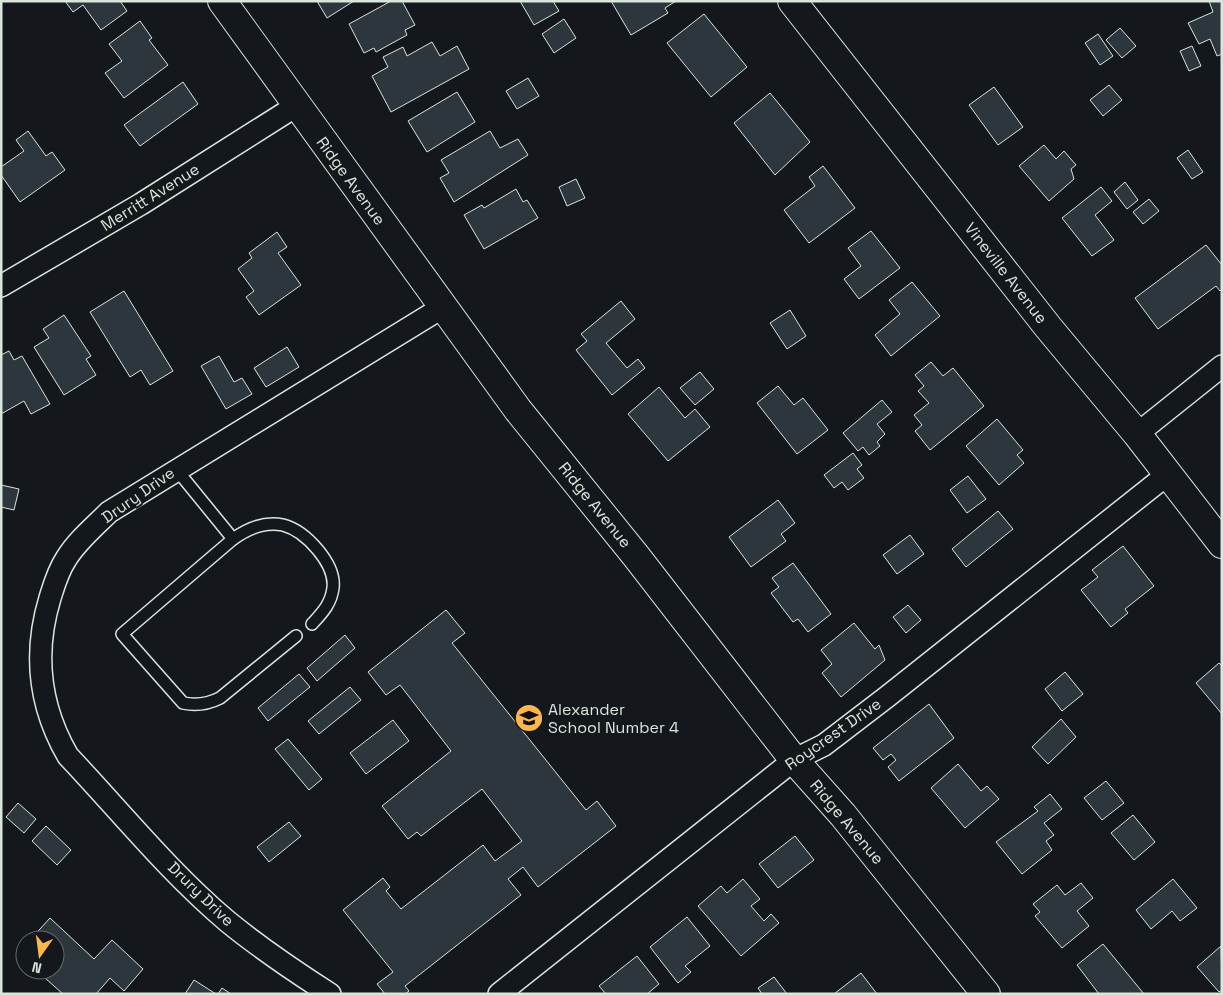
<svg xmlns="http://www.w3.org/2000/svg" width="1223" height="995" viewBox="0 0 1223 995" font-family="'Space Grotesk',sans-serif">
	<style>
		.building { fill: #2c363c; stroke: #d8e6dc }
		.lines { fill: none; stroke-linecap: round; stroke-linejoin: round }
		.service-casing { stroke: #d8e6dc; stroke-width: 14 }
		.minor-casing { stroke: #d8e6dc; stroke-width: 24 }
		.tertiary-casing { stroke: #d8e6dc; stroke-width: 30 }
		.primary-casing { stroke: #d8e6dc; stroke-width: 30 }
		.service { stroke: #14181c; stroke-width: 11 }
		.minor { stroke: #14181c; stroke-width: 21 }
		.tertiary { stroke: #14181c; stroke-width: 28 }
		.primary { stroke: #14181c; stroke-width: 28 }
		.labels { text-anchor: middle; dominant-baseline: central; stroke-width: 4; stroke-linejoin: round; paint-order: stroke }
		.street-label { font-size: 16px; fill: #d8e6dc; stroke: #14181c }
		.poi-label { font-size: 16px; fill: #d8e6dc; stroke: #14181c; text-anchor: start }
	</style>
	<rect width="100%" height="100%" fill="#14181c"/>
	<g class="building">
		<path d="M 65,1 L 120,1 L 127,11 L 101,30 L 83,5 L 73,12 Z"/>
		<path d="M 317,1 L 354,1 L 327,18 Z"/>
		<path d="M 391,1 L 402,1 L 415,25 L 405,30 L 407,35 L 376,52 L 374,48 L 364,53 L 349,24 Z"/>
		<path d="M 520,1 L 553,1 L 559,11 L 534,25 Z"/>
		<path d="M 611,1 L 676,1 L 665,8 L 668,13 L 631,35 Z"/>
		<path d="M 1209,1 L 1222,1 L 1222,54 L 1217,56 L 1210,39 L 1199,44 L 1188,23 L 1213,12 Z"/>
		<path d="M 704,14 L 747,67 L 711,97 L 667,43 Z"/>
		<path d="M 564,19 L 576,38 L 554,53 L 542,34 Z"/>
		<path d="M 140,21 L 152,38 L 149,40 L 168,65 L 124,98 L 105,73 L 122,61 L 109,44 Z"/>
		<path d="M 1120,28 L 1136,46 L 1122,58 L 1106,40 Z"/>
		<path d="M 1098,34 L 1113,56 L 1100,65 L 1085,43 Z"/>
		<path d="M 432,42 L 440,56 L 457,46 L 469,69 L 391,112 L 372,76 L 388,67 L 383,57 L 403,47 L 407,56 Z"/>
		<path d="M 1192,46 L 1201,66 L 1189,71 L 1180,51 Z"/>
		<path d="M 528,78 L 539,96 L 517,109 L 506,91 Z"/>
		<path d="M 183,82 L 198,104 L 140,146 L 124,125 Z"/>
		<path d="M 1109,85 L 1122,100 L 1103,116 L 1090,100 Z"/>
		<path d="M 994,87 L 1023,127 L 998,145 L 969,105 Z"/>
		<path d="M 457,92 L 475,122 L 427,152 L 408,121 Z"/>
		<path d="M 770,93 L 810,142 L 775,175 L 734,123 Z"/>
		<path d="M 28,131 L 46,156 L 52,152 L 65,170 L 20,202 L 1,175 L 1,167 L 24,151 L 16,140 Z"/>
		<path d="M 490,131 L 500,148 L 518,139 L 528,155 L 454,202 L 440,178 L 449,173 L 441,160 Z"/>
		<path d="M 1044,145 L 1056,159 L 1064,151 L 1076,165 L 1071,169 L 1074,179 L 1049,201 L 1019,166 Z"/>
		<path d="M 1188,150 L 1203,172 L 1192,179 L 1177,158 Z"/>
		<path d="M 823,166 L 855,208 L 809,243 L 784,210 L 815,186 L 809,177 Z"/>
		<path d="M 576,179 L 585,198 L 567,206 L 559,187 Z"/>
		<path d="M 1125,182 L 1138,200 L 1127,209 L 1114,192 Z"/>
		<path d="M 1101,187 L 1112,201 L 1095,215 L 1114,240 L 1092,256 L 1062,218 Z"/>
		<path d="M 516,189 L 523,202 L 527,200 L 538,218 L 484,249 L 464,215 L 482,205 L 484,208 Z"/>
		<path d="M 1149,199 L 1159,211 L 1143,224 L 1133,212 Z"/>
		<path d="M 871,231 L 900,268 L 859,299 L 844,279 L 861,266 L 848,248 Z"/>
		<path d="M 277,232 L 287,247 L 278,253 L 301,285 L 259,315 L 246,297 L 254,291 L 238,269 L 252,258 L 249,253 Z"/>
		<path d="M 1206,245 L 1222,265 L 1222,289 L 1220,291 L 1216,286 L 1158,329 L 1135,298 Z"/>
		<path d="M 912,282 L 940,316 L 891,356 L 875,335 L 900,314 L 889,300 Z"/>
		<path d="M 124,291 L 173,371 L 150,385 L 141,370 L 130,377 L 90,312 Z"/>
		<path d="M 621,301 L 635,319 L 606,343 L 627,368 L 638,359 L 645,368 L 612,395 L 576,350 L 587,341 L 581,334 Z"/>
		<path d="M 790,310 L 806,336 L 787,349 L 770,323 Z"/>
		<path d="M 64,315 L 91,356 L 86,359 L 96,375 L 64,395 L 34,347 L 49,338 L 43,329 Z"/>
		<path d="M 287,347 L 299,367 L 266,387 L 254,368 Z"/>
		<path d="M 9,351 L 14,360 L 22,356 L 50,404 L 31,414 L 24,401 L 1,414 L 1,355 Z"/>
		<path d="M 219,356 L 234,382 L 242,378 L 252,394 L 226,409 L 201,366 Z"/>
		<path d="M 931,362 L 943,376 L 953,368 L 984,406 L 930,450 L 915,431 L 922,425 L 914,415 L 929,403 L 918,391 L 924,386 L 915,375 Z"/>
		<path d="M 700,372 L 714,389 L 695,405 L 680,388 Z"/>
		<path d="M 778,386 L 794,405 L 803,398 L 828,430 L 797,454 L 757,403 Z"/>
		<path d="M 659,387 L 685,418 L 695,409 L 710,427 L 668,461 L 628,414 Z"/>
		<path d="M 882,400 L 892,412 L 877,424 L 885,434 L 877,442 L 880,446 L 869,455 L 863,447 L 858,451 L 843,433 Z"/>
		<path d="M 997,419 L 1023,450 L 1017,455 L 1024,463 L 999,485 L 966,446 Z"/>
		<path d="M 853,453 L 862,465 L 857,469 L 864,478 L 848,490 L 842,482 L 834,488 L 824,475 Z"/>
		<path d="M 968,476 L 986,499 L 967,513 L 950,490 Z"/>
		<path d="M 1,485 L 19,489 L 14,510 L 1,507 Z"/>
		<path d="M 778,500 L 795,523 L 781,534 L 786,541 L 751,567 L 729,537 Z"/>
		<path d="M 998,511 L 1013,529 L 966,567 L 952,549 Z"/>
		<path d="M 910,535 L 924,554 L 897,574 L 883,555 Z"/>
		<path d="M 1123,546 L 1154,586 L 1125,609 L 1128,613 L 1111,627 L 1081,590 L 1098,577 L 1092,570 Z"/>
		<path d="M 793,563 L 831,614 L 808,632 L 798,619 L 793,622 L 771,593 L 779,587 L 772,578 Z"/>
		<path d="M 908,605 L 921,620 L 906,633 L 893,617 Z"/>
		<path d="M 446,610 L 465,633 L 452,643 L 586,810 L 597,801 L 616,826 L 538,887 L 523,867 L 508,879 L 521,895 L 405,986 L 409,991 L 405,994 L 385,994 L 377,984 L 393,972 L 343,910 L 383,878 L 390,887 L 386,891 L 401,909 L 483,845 L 495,861 L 522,841 L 482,789 L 421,836 L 417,832 L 408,839 L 382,806 L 451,751 L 400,685 L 386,695 L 368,672 Z"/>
		<path d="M 854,623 L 875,649 L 879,645 L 885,660 L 841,697 L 822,673 L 832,664 L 821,650 Z"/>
		<path d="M 345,635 L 355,648 L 317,681 L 307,668 Z"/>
		<path d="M 1219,663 L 1222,666 L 1222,714 L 1196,683 Z"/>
		<path d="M 1065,672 L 1083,694 L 1062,711 L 1045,689 Z"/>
		<path d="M 299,674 L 310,687 L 268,721 L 258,708 Z"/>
		<path d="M 350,687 L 361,700 L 319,734 L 308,721 Z"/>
		<path d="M 929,704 L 954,738 L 899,781 L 888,767 L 896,760 L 891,754 L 883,760 L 873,748 Z"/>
		<path d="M 1061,719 L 1076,737 L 1048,764 L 1032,747 Z"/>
		<path d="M 393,720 L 409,741 L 366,774 L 350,753 Z"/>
		<path d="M 288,739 L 322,779 L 309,790 L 275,749 Z"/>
		<path d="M 958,764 L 981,791 L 987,786 L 999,799 L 965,828 L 931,788 Z"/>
		<path d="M 1106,781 L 1124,803 L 1102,820 L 1084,798 Z"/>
		<path d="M 1050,794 L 1062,809 L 1044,823 L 1054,835 L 1046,841 L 1052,850 L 1022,874 L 996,842 L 1038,811 L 1034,807 Z"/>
		<path d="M 18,803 L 36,819 L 24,833 L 6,817 Z"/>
		<path d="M 1133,815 L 1155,842 L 1134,860 L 1111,833 Z"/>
		<path d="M 289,822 L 301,836 L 269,862 L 257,847 Z"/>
		<path d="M 46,826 L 71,850 L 57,865 L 32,841 Z"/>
		<path d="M 795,836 L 814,860 L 778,888 L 759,864 Z"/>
		<path d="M 743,879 L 760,899 L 751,906 L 764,921 L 771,914 L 779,923 L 741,956 L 698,906 L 721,886 L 727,893 Z"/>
		<path d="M 1173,879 L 1197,908 L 1180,921 L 1172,911 L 1151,929 L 1136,910 Z"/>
		<path d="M 1081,883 L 1093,898 L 1077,911 L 1089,926 L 1062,948 L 1035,916 L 1040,912 L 1033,904 L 1057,885 L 1065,895 Z"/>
		<path d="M 687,917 L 710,946 L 685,966 L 691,972 L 678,983 L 650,947 Z"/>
		<path d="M 50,918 L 94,959 L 112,940 L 143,969 L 124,991 L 110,978 L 96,994 L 63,994 L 36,970 L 55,970 L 55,940 L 30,940 Z"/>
		<path d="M 1103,944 L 1144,994 L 1099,994 L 1077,965 Z"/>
		<path d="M 25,945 L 25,960 L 18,953 Z"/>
		<path d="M 1221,946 L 1222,990 L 1219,992 L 1197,967 Z"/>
		<path d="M 637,956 L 659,984 L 647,994 L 606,994 L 599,986 Z"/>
		<path d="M 861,973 L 877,994 L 834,994 Z"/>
		<path d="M 774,977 L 787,994 L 762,994 L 758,988 Z"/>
		<path d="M 194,980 L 216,994 L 185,994 Z"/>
		<path d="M 222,988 L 231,994 L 218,994 Z"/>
	</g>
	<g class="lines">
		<defs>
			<g id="service">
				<path d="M 176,469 L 233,539 L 122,634 L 183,703 C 197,706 208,704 220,698 L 296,636"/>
				<path d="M 233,539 C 247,529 265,521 283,525 C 306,531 336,564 333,588 C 331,604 322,613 312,624"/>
			</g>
			<g id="minor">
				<path d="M 1,286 L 141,204 L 296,106"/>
				<path d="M 1137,434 L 1222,366"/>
				<path d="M 330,994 C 294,971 260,948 227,921 C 169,872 120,811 68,756 C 39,706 33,654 50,598 C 54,585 58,571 66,559 C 77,541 94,527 109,512 L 443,307"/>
				<path d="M 499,994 L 794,760 L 824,745 L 888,696 L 1168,474"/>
			</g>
			<path id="tertiary" d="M 222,1 L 518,410 L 636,556 L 794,760 L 843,815 L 986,994"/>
			<path id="primary" d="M 792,1 L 1048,327 L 1137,434 L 1222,544"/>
		</defs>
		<use href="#service" class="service-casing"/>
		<use href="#minor" class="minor-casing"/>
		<use href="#tertiary" class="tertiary-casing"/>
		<use href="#primary" class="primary-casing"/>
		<use href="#service" class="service"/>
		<use href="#minor" class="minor"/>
		<use href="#tertiary" class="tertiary"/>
		<use href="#primary" class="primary"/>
	</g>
	<defs>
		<symbol id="school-disc" viewBox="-11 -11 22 22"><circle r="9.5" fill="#ffb74d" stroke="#14181c"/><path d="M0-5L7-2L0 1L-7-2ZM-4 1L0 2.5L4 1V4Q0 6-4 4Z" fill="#111"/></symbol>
	</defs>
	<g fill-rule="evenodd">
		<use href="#school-disc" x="513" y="702" width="32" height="32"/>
	</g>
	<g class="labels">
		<g class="street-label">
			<text transform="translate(351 181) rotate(54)">Ridge Avenue</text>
			<text transform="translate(150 197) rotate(-32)">Merritt Avenue</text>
			<text transform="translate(1006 273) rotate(52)">Vineville Avenue</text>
			<text transform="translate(138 495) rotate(-35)">Drury Drive</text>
			<text transform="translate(595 505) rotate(51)">Ridge Avenue</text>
			<text transform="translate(833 734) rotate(-35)">Roycrest Drive</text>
			<text transform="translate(847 822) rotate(50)">Ridge Avenue</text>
			<text transform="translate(201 894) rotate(44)">Drury Drive</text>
		</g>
		<g class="poi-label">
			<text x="548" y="709">Alexander<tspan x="548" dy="18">School Number 4</tspan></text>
		</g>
	</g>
	<rect width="1223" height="995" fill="none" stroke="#d8e6dc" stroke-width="5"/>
	<g transform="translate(40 955) rotate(194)"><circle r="24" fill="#14181c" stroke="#626a69"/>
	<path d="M0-4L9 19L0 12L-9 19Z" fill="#ffb74d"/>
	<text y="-8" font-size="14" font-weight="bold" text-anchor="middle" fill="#d8e6dc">N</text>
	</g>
</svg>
